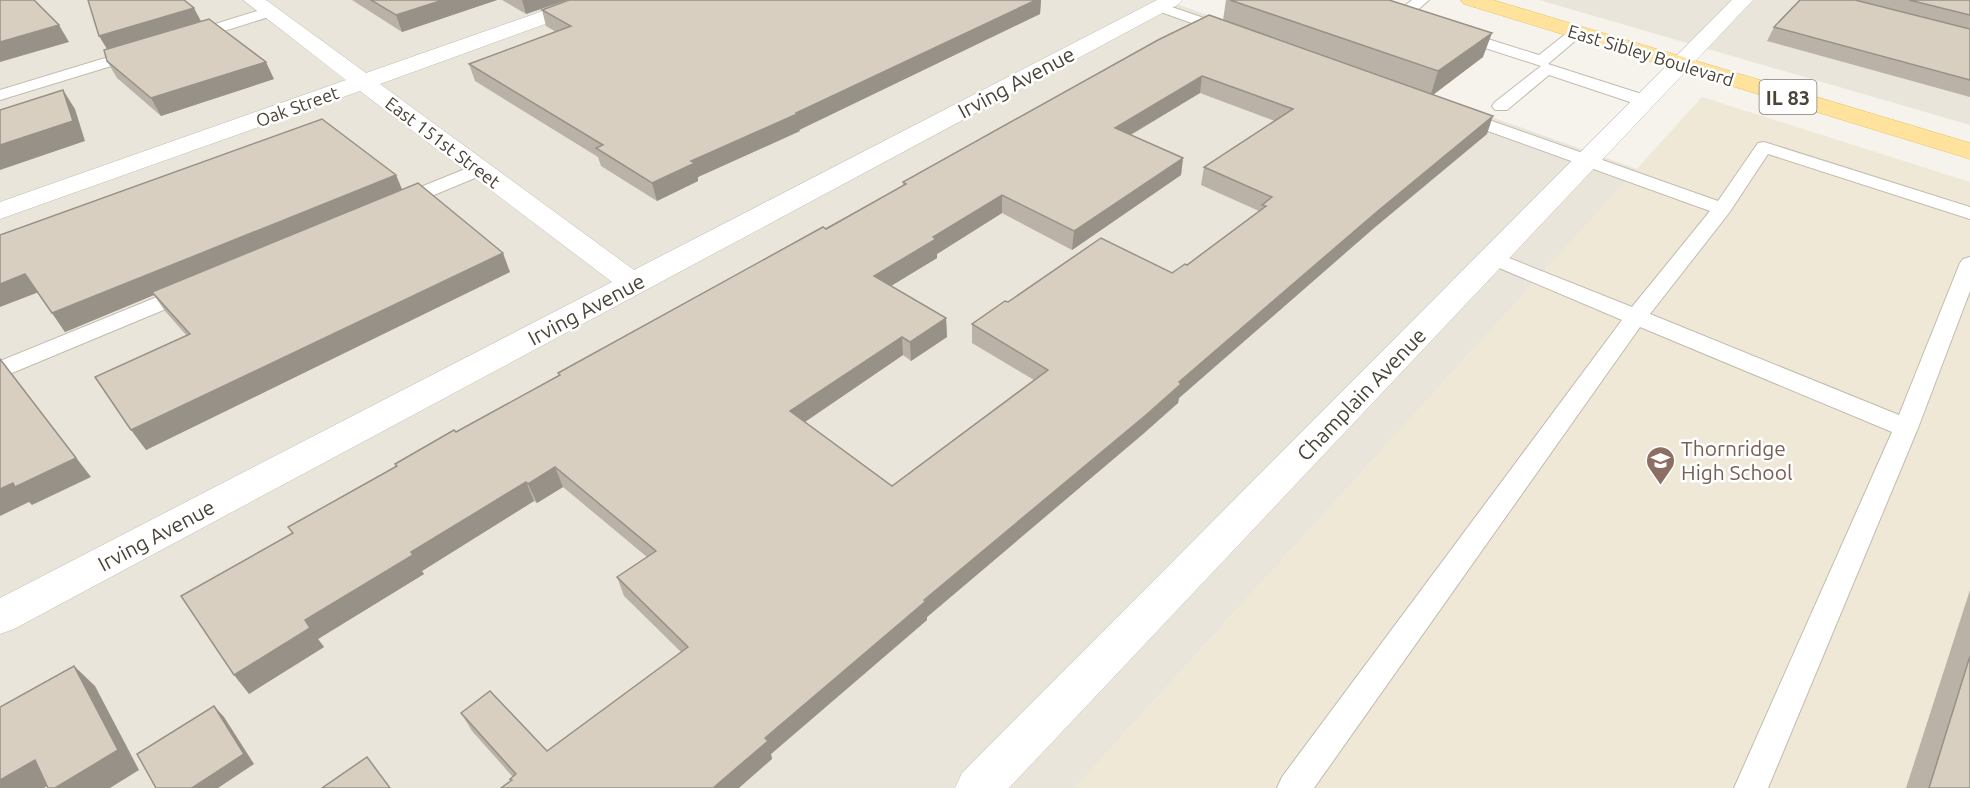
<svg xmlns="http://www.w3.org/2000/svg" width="1970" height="788" viewBox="0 0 1970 788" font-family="Ubuntu,sans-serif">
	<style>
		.residential { fill: #eae5da }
		.education { fill: #efe8d6 }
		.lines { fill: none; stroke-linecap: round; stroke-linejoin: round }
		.service-casing { stroke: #c2bbae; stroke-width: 2 }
		.minor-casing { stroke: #c2bbae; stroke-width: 1 }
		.primary-casing { stroke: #e6c16a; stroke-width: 1 }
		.service { fill: #fff; fill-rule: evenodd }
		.minor { fill: #fff; fill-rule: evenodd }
		.primary { fill: #ffe39c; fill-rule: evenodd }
		.wall { fill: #bab2a6; fill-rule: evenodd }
		.shaded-wall { fill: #979187 }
		.building { fill: #d8cfc1; stroke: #979187; stroke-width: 1.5; fill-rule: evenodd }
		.labels { text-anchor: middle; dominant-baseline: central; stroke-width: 5; stroke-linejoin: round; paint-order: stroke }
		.far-street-label { font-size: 18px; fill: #4b4439; stroke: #fff }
		.shield { fill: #fff; stroke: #817c74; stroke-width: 1.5 }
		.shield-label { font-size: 20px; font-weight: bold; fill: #4b4439 }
		.street-label { font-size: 21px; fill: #4b4439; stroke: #fff }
		.education-label { font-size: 21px; fill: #785e54; stroke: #fff; text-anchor: start }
	</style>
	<rect width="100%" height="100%" fill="#f6f3ec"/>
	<g class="residential">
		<path d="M 0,0 L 1166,0 L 1637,169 L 1075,788 L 0,788 Z"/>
		<path d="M 1539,0 L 1970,0 L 1970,125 Z"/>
	</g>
	<path class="education" d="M 1702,97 L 1970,182 L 1970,788 L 1075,788 Z"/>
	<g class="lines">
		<defs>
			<g id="service">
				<path d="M 1412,0 L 1429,0 L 1412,15 L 1422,18 L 1425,21 L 1422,24 C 1414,26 1398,23 1392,16 Z"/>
				<path d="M 1160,3 L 1233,28 L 1236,31 L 1233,34 L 1223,34 L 1155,10 L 1153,7 Z"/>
				<path d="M 270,7 L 278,12 L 275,15 L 189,42 L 181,37 L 183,34 Z"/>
				<path d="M 1577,27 L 1585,32 L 1582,35 L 1548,64 L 1651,97 L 1654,101 L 1651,105 L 1639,105 L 1549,75 L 1507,110 L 1495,110 L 1492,106 L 1495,102 L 1541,66 L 1451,37 L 1448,34 L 1456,29 L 1539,55 L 1572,29 Z"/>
				<path d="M 138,48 L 144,50 L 146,53 L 144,56 L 0,100 L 0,90 Z"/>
				<path d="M 1458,109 L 1718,201 L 1758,143 L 1764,142 L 1970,207 L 1970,219 L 1768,154 L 1729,213 L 1650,314 L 1899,415 L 1960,263 L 1963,259 L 1970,257 L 1970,291 L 1918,428 L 1768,788 L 1734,788 L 1892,432 L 1640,327 L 1314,788 L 1277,788 L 1282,777 L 1622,320 L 1485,262 L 1482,258 L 1485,254 L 1492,252 L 1499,254 L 1632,307 L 1710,211 L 1452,118 L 1449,114 L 1452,110 Z"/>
				<path d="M 480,163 L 487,165 L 489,169 L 487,173 L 405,207 L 391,207 L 388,203 L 391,199 Z"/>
				<path d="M 189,284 L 197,286 L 200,291 L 197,296 L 0,378 L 0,361 Z"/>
			</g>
			<g id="minor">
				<path d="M 243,0 L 266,0 L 366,73 L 574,0 L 603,0 L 600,4 L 380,84 L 634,270 L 1157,0 L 1182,0 L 1179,4 L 14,629 L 0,634 L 0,598 L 612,282 L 360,91 L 0,219 L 0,202 L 346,80 Z"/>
				<path d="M 1732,0 L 1753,0 L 1009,788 L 955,788 L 962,773 Z"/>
			</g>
			<path id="primary" d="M 1461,0 L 1493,0 L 1970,143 L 1970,159 L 1464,4 Z"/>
		</defs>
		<use href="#service" class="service-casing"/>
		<use href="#minor" class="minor-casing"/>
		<use href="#primary" class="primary-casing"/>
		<use href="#service" class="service"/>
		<use href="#minor" class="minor"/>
		<use href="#primary" class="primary"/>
	</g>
	<g class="wall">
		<path d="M 352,0 L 497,0 L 402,32 Z"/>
		<path d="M 502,0 L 567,0 L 526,14 Z"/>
		<path d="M 569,0 L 1041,0 L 1040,14 L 799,130 L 800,131 L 698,177 L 698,181 L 657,201 L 601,166 L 598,157 L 475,81 L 469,64 L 556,32 L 546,26 L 542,10 Z"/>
		<path d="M 1226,0 L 1389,0 L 1483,57 L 1433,95 L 1487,134 L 1374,228 L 1179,398 L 1178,403 L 1143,434 L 927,617 L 927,620 L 771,754 L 772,759 L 511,780 L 513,777 L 472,731 L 461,713 L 547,751 L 681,652 L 624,596 L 617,577 L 647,557 L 563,487 L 537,503 L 534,501 L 422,571 L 424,574 L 318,639 L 324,647 L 249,694 L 293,533 L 288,527 L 396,467 L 395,464 L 456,432 L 559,375 L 558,373 L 903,186 L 903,182 L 1223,20 ZM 1200,93 L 1275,121 L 1204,167 L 1201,185 L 1259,211 L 1187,265 L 1172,273 L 1008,302 L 972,324 L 972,343 L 1034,380 L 892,486 L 805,422 L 903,355 L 911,361 L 947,337 L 946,318 L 891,286 L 937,258 L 937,254 L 1002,213 L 1072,250 L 1181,175 L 1183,158 L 1131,135 Z"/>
		<path d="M 1800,0 L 1970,0 L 1970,97 L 1767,41 L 1774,27 Z"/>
		<path d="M 201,21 L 274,79 L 161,116 L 117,78 L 107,61 Z"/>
		<path d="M 396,175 L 402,189 L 510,272 L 146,450 L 187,336 L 165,311 L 154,295 L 65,332 L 52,313 L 0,235 Z"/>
		<path d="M 1970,590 L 1970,788 L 1906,788 Z"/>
	</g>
	<g class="shaded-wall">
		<path d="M 443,0 L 497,0 L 402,32 L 396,15 Z"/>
		<path d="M 522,0 L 567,0 L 526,14 Z"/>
		<path d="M 1036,0 L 1041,0 L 1040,14 L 799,130 L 800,131 L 698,177 L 698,181 L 657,201 L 652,183 L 691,161 L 796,113 Z"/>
		<path d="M 194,8 L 203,25 L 110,54 L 99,36 Z"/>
		<path d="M 59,25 L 69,42 L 0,62 L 0,42 Z"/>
		<path d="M 1492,33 L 1483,57 L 1430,97 L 1438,71 Z"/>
		<path d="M 266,62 L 274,79 L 161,116 L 151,98 Z"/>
		<path d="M 1202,76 L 1200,93 L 1113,145 L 1115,128 Z"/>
		<path d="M 63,90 L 75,109 L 85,141 L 0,170 L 0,145 Z"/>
		<path d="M 1493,116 L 1487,134 L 1374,228 L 1179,398 L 1178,403 L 1143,434 L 927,617 L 927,620 L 771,754 L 772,759 L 739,788 L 713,788 L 765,738 L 924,600 L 1379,210 Z"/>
		<path d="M 1183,158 L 1181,175 L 1072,250 L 1074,231 Z"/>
		<path d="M 396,175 L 403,192 L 152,292 L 154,295 L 65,332 L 52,313 Z"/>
		<path d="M 1002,195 L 1002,213 L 937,254 L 937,258 L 876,295 L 874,276 L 933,237 Z"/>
		<path d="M 503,253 L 510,272 L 146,450 L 131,430 Z"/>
		<path d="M 25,274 L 39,292 L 0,307 L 0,284 Z"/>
		<path d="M 946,318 L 947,337 L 911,361 L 910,342 Z"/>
		<path d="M 902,337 L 903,355 L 793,430 L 790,411 Z"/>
		<path d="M 0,359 L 91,477 L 32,505 L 29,502 L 0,516 Z"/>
		<path d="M 555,467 L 563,487 L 537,503 L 528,484 Z"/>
		<path d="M 526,482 L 534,501 L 422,571 L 424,574 L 318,639 L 324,647 L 249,694 L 234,675 L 305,620 L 411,552 Z"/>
		<path d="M 74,666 L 95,686 L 139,770 L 110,788 L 55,788 Z"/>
		<path d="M 214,706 L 224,717 L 254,764 L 218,788 L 192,788 Z"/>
		<path d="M 35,760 L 58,780 L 44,788 L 0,788 L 0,780 Z"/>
	</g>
	<g class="building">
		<path d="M 0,0 L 34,0 L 59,25 L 0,42 Z"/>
		<path d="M 88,0 L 184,0 L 194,8 L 99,36 Z"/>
		<path d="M 371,0 L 443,0 L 396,15 Z"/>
		<path d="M 569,0 L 1036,0 L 796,113 L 797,114 L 691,161 L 695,163 L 652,183 L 596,148 L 603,145 L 469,64 L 571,26 L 542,10 Z"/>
		<path d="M 1230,0 L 1389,0 L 1492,33 L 1438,71 Z"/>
		<path d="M 1800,0 L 1855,0 L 1970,29 L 1970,80 L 1774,27 Z"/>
		<path d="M 1909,0 L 1970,0 L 1970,15 Z"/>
		<path d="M 1209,15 L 1493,116 L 1379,210 L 1179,382 L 1181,384 L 1146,415 L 924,600 L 926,601 L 765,738 L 768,741 L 713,788 L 501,788 L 512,780 L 510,779 L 516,774 L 461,713 L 490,691 L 547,751 L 688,647 L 617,577 L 656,551 L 555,467 L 528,484 L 526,482 L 411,552 L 413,555 L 305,620 L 310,628 L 234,675 L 181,596 L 293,533 L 288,527 L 397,466 L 395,464 L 454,430 L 456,432 L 560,375 L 558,373 L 823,227 L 826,229 L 906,184 L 903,182 L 1158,40 ZM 1202,76 L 1293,109 L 1204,167 L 1272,197 L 1262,205 L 1266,206 L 1187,265 L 1185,264 L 1172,273 L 1101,238 L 1008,302 L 1005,301 L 972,324 L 1048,370 L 892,486 L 790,411 L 902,337 L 910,342 L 946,318 L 874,276 L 936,239 L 933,237 L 1002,195 L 1074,231 L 1183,158 L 1115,128 Z"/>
		<path d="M 209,19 L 266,62 L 151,98 L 107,61 L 104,50 Z"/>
		<path d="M 63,90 L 73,121 L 0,145 L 0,110 Z"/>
		<path d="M 322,119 L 396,175 L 52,313 L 25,274 L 0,284 L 0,235 Z"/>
		<path d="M 418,183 L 503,253 L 131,430 L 95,377 L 190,334 L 152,292 Z"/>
		<path d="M 0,359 L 76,458 L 15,487 L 13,483 L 0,489 Z"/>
		<path d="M 1970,656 L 1970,788 L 1929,788 Z"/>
		<path d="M 74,666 L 118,750 L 55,788 L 48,788 L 35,760 L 0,780 L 0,707 Z"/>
		<path d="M 214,706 L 244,754 L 192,788 L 156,788 L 137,754 Z"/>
		<path d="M 367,757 L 390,788 L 322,788 Z"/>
	</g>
	<defs>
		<symbol id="school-pin" viewBox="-11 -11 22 30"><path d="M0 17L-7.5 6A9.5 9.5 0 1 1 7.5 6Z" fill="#8d6e63" stroke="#fff"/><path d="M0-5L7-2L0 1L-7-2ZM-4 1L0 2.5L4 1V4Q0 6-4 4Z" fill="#fff"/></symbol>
	</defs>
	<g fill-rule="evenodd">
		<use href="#school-pin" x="1644" y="444" width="33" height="45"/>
	</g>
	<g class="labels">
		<g class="far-street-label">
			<text transform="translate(1651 55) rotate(17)">East Sibley Boulevard</text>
			<text transform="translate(297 106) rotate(-20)">Oak Street</text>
			<text transform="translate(443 142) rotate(37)">East 151st Street</text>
		</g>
		<rect class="shield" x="1759.5" y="80" width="57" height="34" rx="4.5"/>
		<g class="shield-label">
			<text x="1788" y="97">IL 83</text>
		</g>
		<g class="street-label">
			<text transform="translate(1016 82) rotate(-28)">Irving Avenue</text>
			<text transform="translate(586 309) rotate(-28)">Irving Avenue</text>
			<text transform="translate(1361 394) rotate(-46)">Champlain Avenue</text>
			<text transform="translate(156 535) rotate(-28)">Irving Avenue</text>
		</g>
		<g class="education-label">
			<text x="1681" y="448">Thornridge<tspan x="1681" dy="24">High School</tspan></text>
		</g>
	</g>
</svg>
